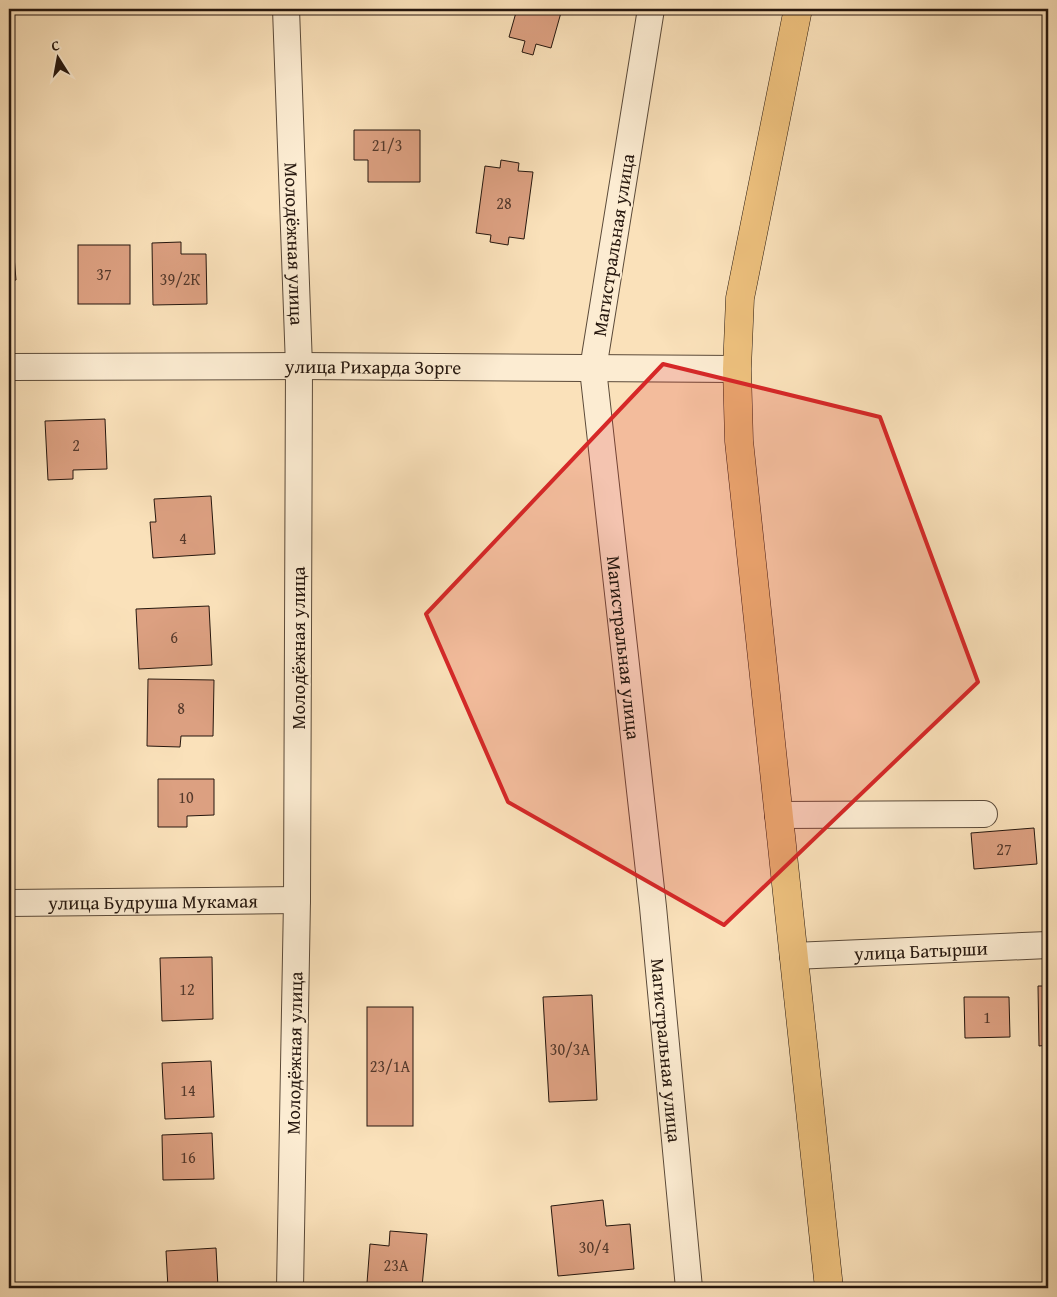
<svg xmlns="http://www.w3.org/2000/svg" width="1057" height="1297" viewBox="0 0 1057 1297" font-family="'Gentium Book Plus',serif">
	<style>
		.building { fill: #dca081; stroke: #26170e }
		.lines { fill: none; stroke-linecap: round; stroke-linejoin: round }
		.minor-casing { stroke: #5b4a39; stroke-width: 28 }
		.major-casing { stroke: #26170e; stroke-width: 29 }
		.minor { stroke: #fcecd2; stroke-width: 26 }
		.major { stroke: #edc07d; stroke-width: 28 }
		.marked { fill: #d62828; fill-opacity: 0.2; stroke: #d62828; stroke-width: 4; stroke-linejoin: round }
		.labels { text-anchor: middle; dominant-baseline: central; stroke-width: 4; stroke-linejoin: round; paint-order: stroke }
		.number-label { font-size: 16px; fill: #54392b }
		.street-label { font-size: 19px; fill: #26170e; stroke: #fcecd2 }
	</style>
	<rect width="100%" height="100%" fill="#fae1ba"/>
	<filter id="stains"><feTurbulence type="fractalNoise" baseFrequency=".004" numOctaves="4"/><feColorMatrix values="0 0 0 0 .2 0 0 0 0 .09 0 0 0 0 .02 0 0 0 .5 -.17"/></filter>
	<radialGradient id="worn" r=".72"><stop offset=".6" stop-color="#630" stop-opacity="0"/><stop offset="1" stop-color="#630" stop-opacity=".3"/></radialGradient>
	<g class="building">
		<path d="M 517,9 L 562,9 L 551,48 L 536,44 L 533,55 L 522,52 L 525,41 L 509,37 Z"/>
		<path d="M 354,130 L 420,130 L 420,182 L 368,182 L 368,160 L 354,160 Z"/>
		<path d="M 501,160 L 519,163 L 518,171 L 533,172 L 524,239 L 509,237 L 508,245 L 490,242 L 491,235 L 476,233 L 485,166 L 500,168 Z"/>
		<path d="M 9,232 L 12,232 L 16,280 L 9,281 Z"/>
		<path d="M 181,242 L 181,254 L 206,254 L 207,304 L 153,305 L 152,243 Z"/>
		<rect x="78" y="245" width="52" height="59"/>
		<path d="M 105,419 L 107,469 L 73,470 L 73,479 L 48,480 L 45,421 Z"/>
		<path d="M 211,496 L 215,554 L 153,558 L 150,522 L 156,522 L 154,499 Z"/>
		<path d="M 209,606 L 212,665 L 139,669 L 136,609 Z"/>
		<path d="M 148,679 L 214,680 L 213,736 L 181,736 L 180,747 L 147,746 Z"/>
		<path d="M 158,779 L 214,779 L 214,815 L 187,816 L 187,827 L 158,827 Z"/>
		<path d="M 1034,828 L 1037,864 L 974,869 L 971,833 Z"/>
		<path d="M 212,957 L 213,1019 L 162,1021 L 160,958 Z"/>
		<path d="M 1038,986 L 1048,986 L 1048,1045 L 1039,1046 Z"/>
		<path d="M 592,995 L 597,1100 L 549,1102 L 543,997 Z"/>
		<path d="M 964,997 L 1009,997 L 1010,1037 L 965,1038 Z"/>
		<rect x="367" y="1007" width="46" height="119"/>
		<path d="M 211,1061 L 214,1117 L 165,1119 L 162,1063 Z"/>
		<path d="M 212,1133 L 214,1179 L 163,1180 L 162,1135 Z"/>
		<path d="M 603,1200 L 606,1226 L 630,1224 L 634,1269 L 558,1276 L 551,1206 Z"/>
		<path d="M 390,1231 L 427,1234 L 422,1287 L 367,1283 L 370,1244 L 389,1246 Z"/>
		<path d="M 216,1248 L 218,1287 L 168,1288 L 166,1251 Z"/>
	</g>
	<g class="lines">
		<defs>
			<g id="minor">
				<path id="s1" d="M 286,9 L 299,366 L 297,900 L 290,1288"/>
				<path id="s2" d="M 651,9 L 593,369 L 653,907 L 689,1288"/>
				<path id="s3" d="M 9,367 L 299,366 L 737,369"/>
				<path d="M 778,815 L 984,814"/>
				<path id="s4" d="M 9,903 L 297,900"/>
				<path id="s5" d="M 793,956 L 1048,945"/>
			</g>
			<path id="major" d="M 798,9 L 740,298 L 737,369 L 739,441 L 829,1288"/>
		</defs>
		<use href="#minor" class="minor-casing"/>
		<use href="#major" class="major-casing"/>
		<use href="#minor" class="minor"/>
		<use href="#major" class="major"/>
	</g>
	<path class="marked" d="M 663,364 L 880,417 L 978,682 L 724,925 L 508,802 L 426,614 Z"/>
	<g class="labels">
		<g class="number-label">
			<text x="387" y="145">21/3</text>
			<text x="504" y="203">28</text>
			<text x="104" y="274">37</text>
			<text x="180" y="279">39/2К</text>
			<text x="76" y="445">2</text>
			<text x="183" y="538">4</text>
			<text x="174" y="637">6</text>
			<text x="181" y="708">8</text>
			<text x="186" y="797">10</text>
			<text x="1004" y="849">27</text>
			<text x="187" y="989">12</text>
			<text x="987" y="1017">1</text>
			<text x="570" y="1049">30/3А</text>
			<text x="390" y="1066">23/1А</text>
			<text x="188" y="1090">14</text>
			<text x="188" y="1157">16</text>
			<text x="594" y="1247">30/4</text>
			<text x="396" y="1265">23А</text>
		</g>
		<g class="street-label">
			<text stroke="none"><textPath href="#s1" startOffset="235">Молодёжная улица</textPath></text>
			<text transform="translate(613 245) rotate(-81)">Магистральная улица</text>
			<text stroke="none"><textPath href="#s3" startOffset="364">улица Рихарда Зорге</textPath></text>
			<text stroke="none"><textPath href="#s2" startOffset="645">Магистральная улица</textPath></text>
			<text transform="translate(298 648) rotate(-90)">Молодёжная улица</text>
			<text stroke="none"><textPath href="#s4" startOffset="144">улица Будруша Мукамая</textPath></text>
			<text stroke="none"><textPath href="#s5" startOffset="128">улица Батырши</textPath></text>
			<text stroke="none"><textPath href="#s2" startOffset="1050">Магистральная улица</textPath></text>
			<text transform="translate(294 1053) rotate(-89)">Молодёжная улица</text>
		</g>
	</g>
	<rect width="1057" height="1297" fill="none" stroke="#fae1ba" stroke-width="30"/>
	<rect x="10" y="10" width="1037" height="1277" fill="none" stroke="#26170e" stroke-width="2.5"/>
	<rect x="15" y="15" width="1027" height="1267" fill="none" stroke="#26170e"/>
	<g transform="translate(58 58) rotate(349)" stroke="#fcecd2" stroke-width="4" paint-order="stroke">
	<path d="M0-4L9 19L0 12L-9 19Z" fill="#26170e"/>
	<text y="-8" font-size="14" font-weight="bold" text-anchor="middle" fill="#26170e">С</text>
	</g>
	<rect width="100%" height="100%" filter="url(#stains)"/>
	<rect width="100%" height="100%" fill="url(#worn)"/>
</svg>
